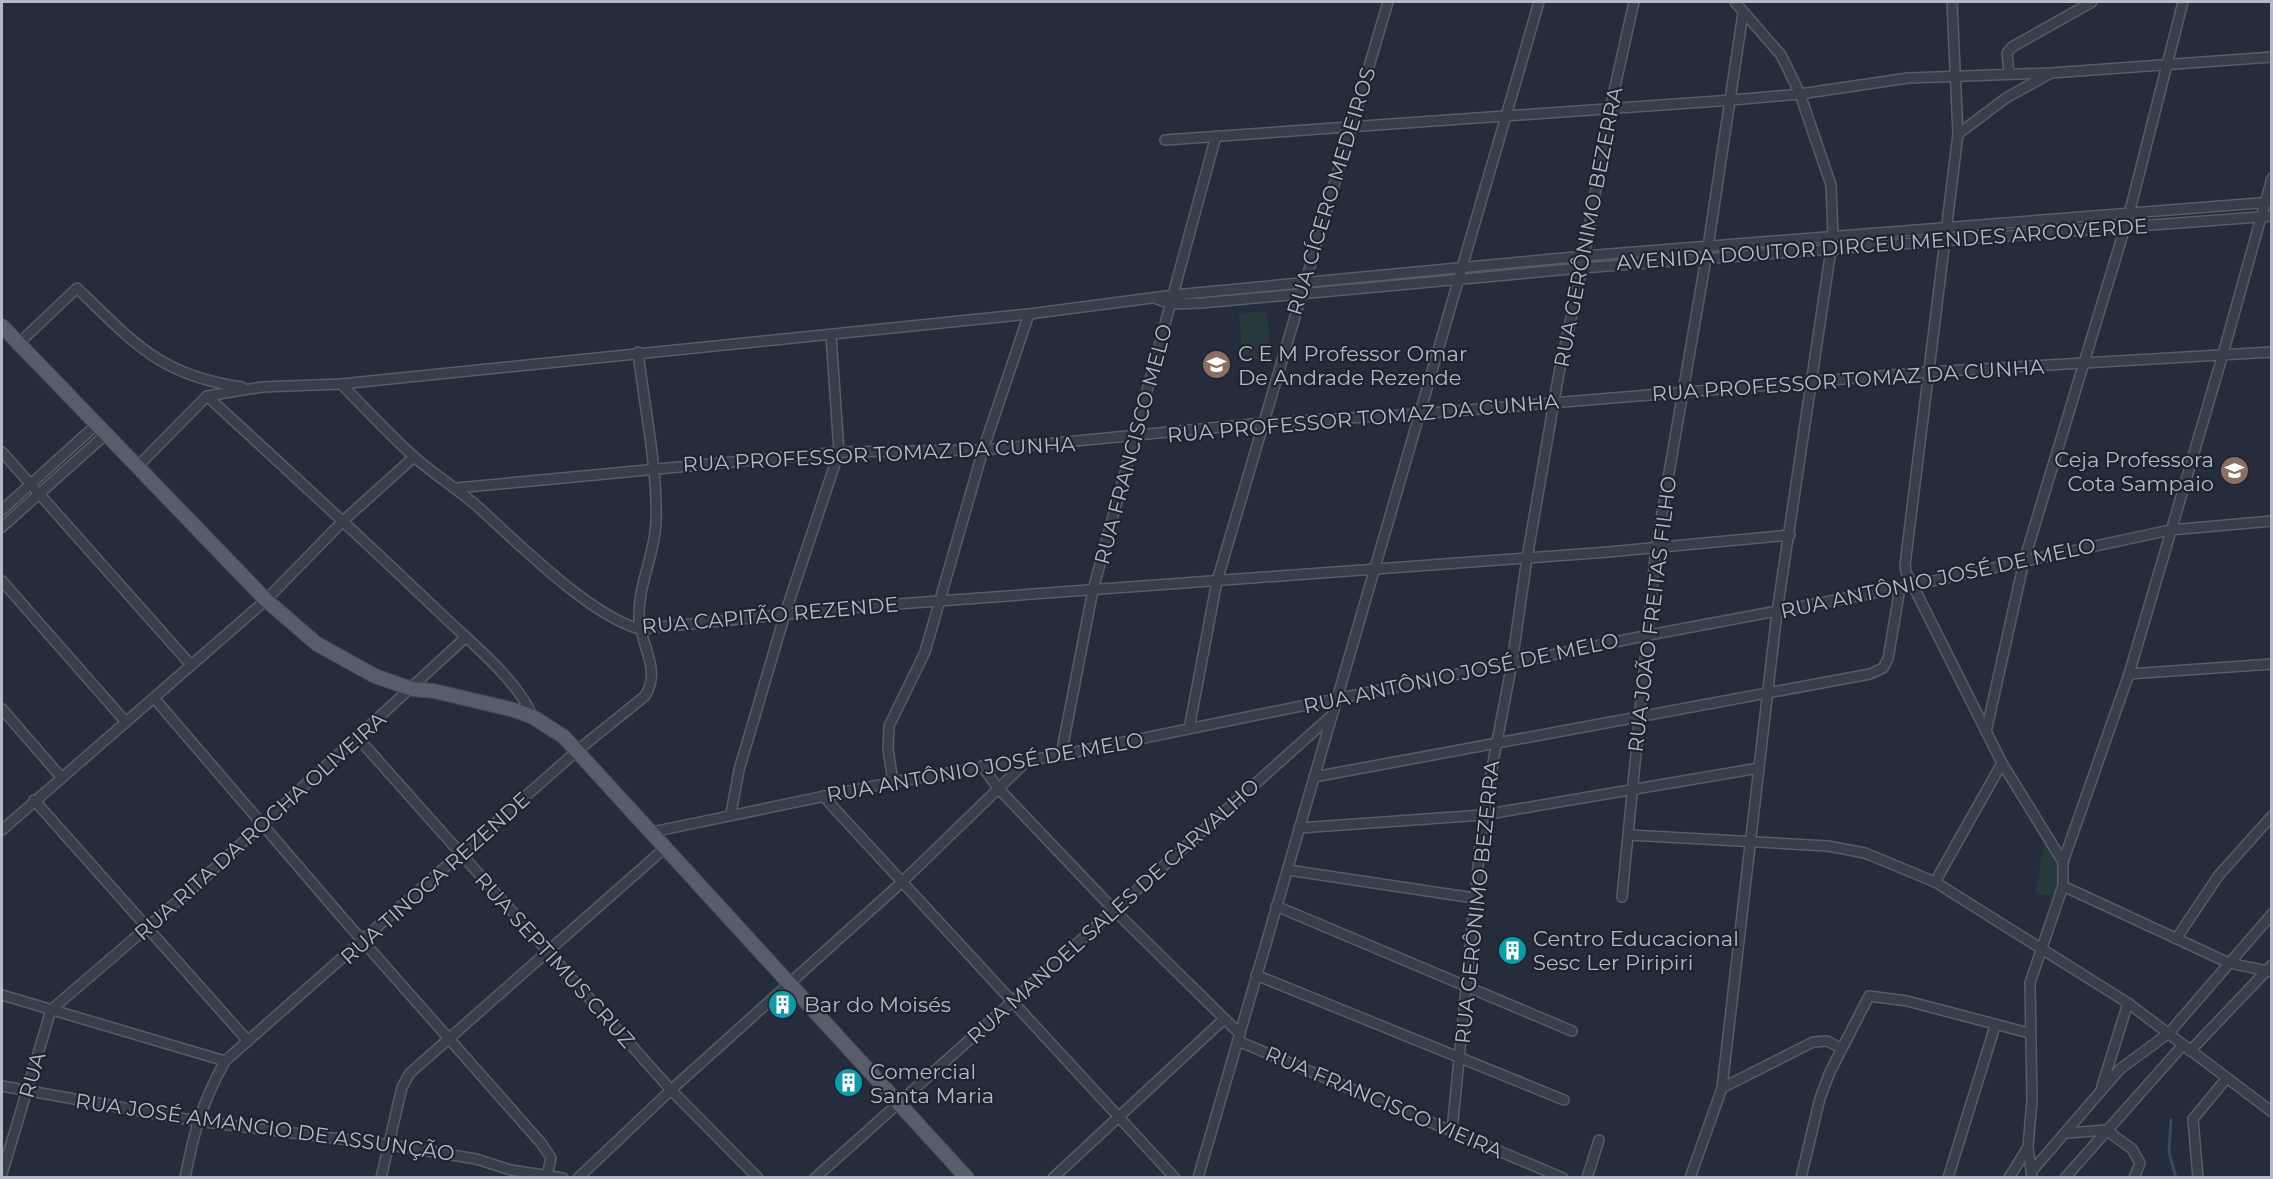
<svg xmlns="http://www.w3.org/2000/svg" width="2273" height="1179" viewBox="0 0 2273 1179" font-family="Montserrat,sans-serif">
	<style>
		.green { fill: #28393d }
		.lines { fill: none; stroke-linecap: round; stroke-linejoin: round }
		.stream { stroke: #3c4963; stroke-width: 3 }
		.minor-casing { stroke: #575c69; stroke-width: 12 }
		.primary-casing { stroke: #424754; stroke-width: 16 }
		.minor { stroke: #393e4b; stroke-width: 9 }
		.primary { stroke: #575d6b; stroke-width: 14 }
		.labels { text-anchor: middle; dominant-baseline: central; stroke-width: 4.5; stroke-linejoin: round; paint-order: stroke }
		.street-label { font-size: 21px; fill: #b4b9c6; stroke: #1e2330 }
		.poi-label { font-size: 21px; fill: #b4b9c6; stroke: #1e2330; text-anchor: start }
	</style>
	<rect width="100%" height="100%" fill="#252c3b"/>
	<g class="green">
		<path d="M 1267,311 L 1271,358 L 1243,361 L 1239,313 Z"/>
		<path d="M 2044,841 L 2060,871 L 2054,896 L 2036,894 Z"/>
	</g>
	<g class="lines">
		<path class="stream" d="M 2171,1120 L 2169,1152 L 2176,1178"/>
		<defs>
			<g id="minor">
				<path d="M 1952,2 L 1958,134 L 1905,565 L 1906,572 L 2002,763 L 2063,862"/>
				<path d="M 2009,73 L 2007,53 L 2012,47 L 2092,2"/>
				<path d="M 1958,134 L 2006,98 L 2051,73"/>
				<path d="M 1165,140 L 1732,100 L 1800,94 L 1908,78 L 2051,73 L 2272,57"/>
				<path d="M 1157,299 L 1171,304 L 1202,303 L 1582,268 L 2272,216"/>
				<path d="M 17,345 L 77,288 C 133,342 160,376 242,387"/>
				<path d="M 341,384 C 364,407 387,432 412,455 C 432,473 456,488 477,506 C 517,542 590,616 640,629 L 870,606 L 1608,552 L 1790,535"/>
				<path d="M 207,396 C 285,468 363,539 439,612 C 469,641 517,679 533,717"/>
				<path d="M 2,452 L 191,665"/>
				<path d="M 137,467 L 207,396 L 262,387 L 341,384 L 1029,314 L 1174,295 L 1584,256 L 2272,202"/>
				<path d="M 456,488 L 839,452 L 983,450 L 1262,423 L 1419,414 L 1928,372 L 2272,352"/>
				<path d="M 2,510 L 95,426"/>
				<path d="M 2,527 L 105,435"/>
				<path d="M 2,581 L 125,721"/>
				<path d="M 2129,674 L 2272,664"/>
				<path d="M 154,698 L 346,922 L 541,1143 L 551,1158 L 547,1175"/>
				<path d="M 2,709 L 61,777"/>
				<path d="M 1189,729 L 1217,581 L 1388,2"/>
				<path d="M 1986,732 L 2024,561 L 2129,214 L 2183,2"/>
				<path d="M 358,738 L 671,1090 L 758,1178"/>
				<path d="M 1061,755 L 1093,590 L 1216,136"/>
				<path d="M 982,766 L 998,788 L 1115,911 L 1240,1034"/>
				<path d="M 1314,777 L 1870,674 L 1883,668 L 1888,659 L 1900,588"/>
				<path d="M 893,782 L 888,749 L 889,726 L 925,652 L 983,450 L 1029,314"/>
				<path d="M 823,796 L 1175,1178"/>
				<path d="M 34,800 L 248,1041"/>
				<path d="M 731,814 L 739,770 L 785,614 L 839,452 L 831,335"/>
				<path d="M 1299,828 L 1483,815 L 1759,768"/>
				<path d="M 2,830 L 266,600 L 343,521 L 414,457"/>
				<path d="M 652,832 L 893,782 L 1061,755 L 1649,635 L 1900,588 L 2170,530 L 2272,521"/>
				<path d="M 1630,835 L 1828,846 L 1865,853 L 1935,882 L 2128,1003 L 2272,1112"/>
				<path d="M 1288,870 L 1474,898"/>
				<path d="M 1935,882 L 2002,763"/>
				<path d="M 2063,886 L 2229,963 L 2272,972"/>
				<path d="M 1622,897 L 1656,548 L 1708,247 L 1743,13"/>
				<path d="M 1276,906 L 1572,1031"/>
				<path d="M 2176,939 L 2219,875 L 2272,816"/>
				<path d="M 1256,975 L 1564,1100"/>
				<path d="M 2,995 L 225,1061"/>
				<path d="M 1238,1041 L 1563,1178"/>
				<path d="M 2190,1051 L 2272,965"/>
				<path d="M 2,1086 L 196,1121 L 390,1145 L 476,1159 L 511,1170 L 563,1178"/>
				<path d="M 2102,1086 L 2128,1003"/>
				<path d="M 1722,1088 L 1813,1042 L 1827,1041 L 1841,1048"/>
				<path d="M 1452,1131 L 1483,815 L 1512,663 L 1527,558 L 1559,373 L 1582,268 L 1610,109 L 1634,2"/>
				<path d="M 2068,1133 L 2106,1130 L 2132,1149 L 2140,1163 L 2134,1178"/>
				<path d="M 2031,1172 L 2120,1069 L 2169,1033 L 2272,914"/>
				<path d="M 2,1174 L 51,1010 L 193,888 L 465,638"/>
				<path d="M 185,1178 C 194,1131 202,1103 225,1061 L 578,750 L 645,696 C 662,669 640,645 639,617 C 638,585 655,554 656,522 C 658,471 644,404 638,352"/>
				<path d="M 381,1178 L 402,1087 L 410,1073 L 665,848"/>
				<path d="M 578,1178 L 671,1090 L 901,883 L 1028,760"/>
				<path d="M 815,1178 L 1331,716"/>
				<path d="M 1053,1178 L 1223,1020"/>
				<path d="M 1198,1178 L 1539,2"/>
				<path d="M 1587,1178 L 1599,1140"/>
				<path d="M 1690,1178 L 1722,1088 L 1777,612 L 1833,236 L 1831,185 L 1800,94 L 1781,55 L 1735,2"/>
				<path d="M 1801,1178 L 1820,1098 L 1830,1072 L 1869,996 L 1907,1001 L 2029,1033"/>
				<path d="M 1948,1178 L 1995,1026"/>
				<path d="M 2009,1178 L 2028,1147"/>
				<path d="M 2032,1178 L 2028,1147 L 2032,1100 L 2030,983 L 2063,886 L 2063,862 L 2129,674 L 2223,354 L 2272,178"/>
				<path d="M 2065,1178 L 2183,1045"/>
				<path d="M 2198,1178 L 2193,1119 L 2226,1079"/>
			</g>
			<path id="primary" d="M 2,326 L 266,600 L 317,644 L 375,676 L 412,689 L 434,691 L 514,710 L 533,717 L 564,737 L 967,1178"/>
		</defs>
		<use href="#minor" class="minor-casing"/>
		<use href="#primary" class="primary-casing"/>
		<use href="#minor" class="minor"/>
		<use href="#primary" class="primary"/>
	</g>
	<defs>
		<symbol id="school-disc" viewBox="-11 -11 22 22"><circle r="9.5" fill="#8d6e63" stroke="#1e2330"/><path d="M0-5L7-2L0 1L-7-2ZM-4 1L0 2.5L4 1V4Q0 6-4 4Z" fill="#fff"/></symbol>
		<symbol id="building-disc" viewBox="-11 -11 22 22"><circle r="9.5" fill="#0f9aa8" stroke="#1e2330"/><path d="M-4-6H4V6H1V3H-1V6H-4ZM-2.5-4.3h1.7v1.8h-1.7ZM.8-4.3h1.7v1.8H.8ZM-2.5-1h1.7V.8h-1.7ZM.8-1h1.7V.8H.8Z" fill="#fff"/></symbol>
	</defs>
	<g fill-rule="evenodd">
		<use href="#school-disc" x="1200" y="348" width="33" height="33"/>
		<use href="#school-disc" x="2218" y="454" width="33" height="33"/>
		<use href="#building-disc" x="1496" y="934" width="33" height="33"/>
		<use href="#building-disc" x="766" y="988" width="33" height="33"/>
		<use href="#building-disc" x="832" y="1066" width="33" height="33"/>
	</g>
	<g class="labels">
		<g class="street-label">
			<text transform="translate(1331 191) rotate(-73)">RUA CÍCERO MEDEIROS</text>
			<text transform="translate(1588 227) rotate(-79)">RUA GERÔNIMO BEZERRA</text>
			<text transform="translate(1882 244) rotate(-4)">AVENIDA DOUTOR DIRCEU MENDES ARCOVERDE</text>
			<text transform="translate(1848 380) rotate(-4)">RUA PROFESSOR TOMAZ DA CUNHA</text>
			<text transform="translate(1363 418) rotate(-5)">RUA PROFESSOR TOMAZ DA CUNHA</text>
			<text transform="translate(1133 444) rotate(-75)">RUA FRANCISCO MELO</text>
			<text transform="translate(879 454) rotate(-3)">RUA PROFESSOR TOMAZ DA CUNHA</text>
			<text transform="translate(1938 578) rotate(-12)">RUA ANTÔNIO JOSÉ DE MELO</text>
			<text transform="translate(1652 614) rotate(-83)">RUA JOÃO FREITAS FILHO</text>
			<text transform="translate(770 615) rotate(-5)">RUA CAPITÃO REZENDE</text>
			<text transform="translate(1461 673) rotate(-12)">RUA ANTÔNIO JOSÉ DE MELO</text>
			<text transform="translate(985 767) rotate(-10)">RUA ANTÔNIO JOSÉ DE MELO</text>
			<text transform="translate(260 826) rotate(-42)">RUA RITA DA ROCHA OLIVEIRA</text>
			<text transform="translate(435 878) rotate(-42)">RUA TINOCA REZENDE</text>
			<text transform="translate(1477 902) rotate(-84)">RUA GERÔNIMO BEZERRA</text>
			<text transform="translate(1113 911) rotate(-42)">RUA MANOEL SALES DE CARVALHO</text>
			<text transform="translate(555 960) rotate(48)">RUA SEPTIMUS CRUZ</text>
			<text transform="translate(32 1075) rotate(-74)">RUA</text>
			<text transform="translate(1384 1102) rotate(23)">RUA FRANCISCO VIEIRA</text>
			<text transform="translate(265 1127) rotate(8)">RUA JOSÉ AMANCIO DE ASSUNÇÃO</text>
		</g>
		<g class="poi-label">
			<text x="1238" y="353">C E M Professor Omar<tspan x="1238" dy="24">De Andrade Rezende</tspan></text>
			<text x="2214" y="459" text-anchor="end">Ceja Professora<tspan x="2214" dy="24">Cota Sampaio</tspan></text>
			<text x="1533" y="938">Centro Educacional<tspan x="1533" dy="24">Sesc Ler Piripiri</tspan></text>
			<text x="804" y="1004">Bar do Moisés</text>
			<text x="870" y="1071">Comercial<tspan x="870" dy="24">Santa Maria</tspan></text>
		</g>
	</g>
	<rect width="2273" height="1179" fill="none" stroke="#b4b9c6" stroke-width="6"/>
</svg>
